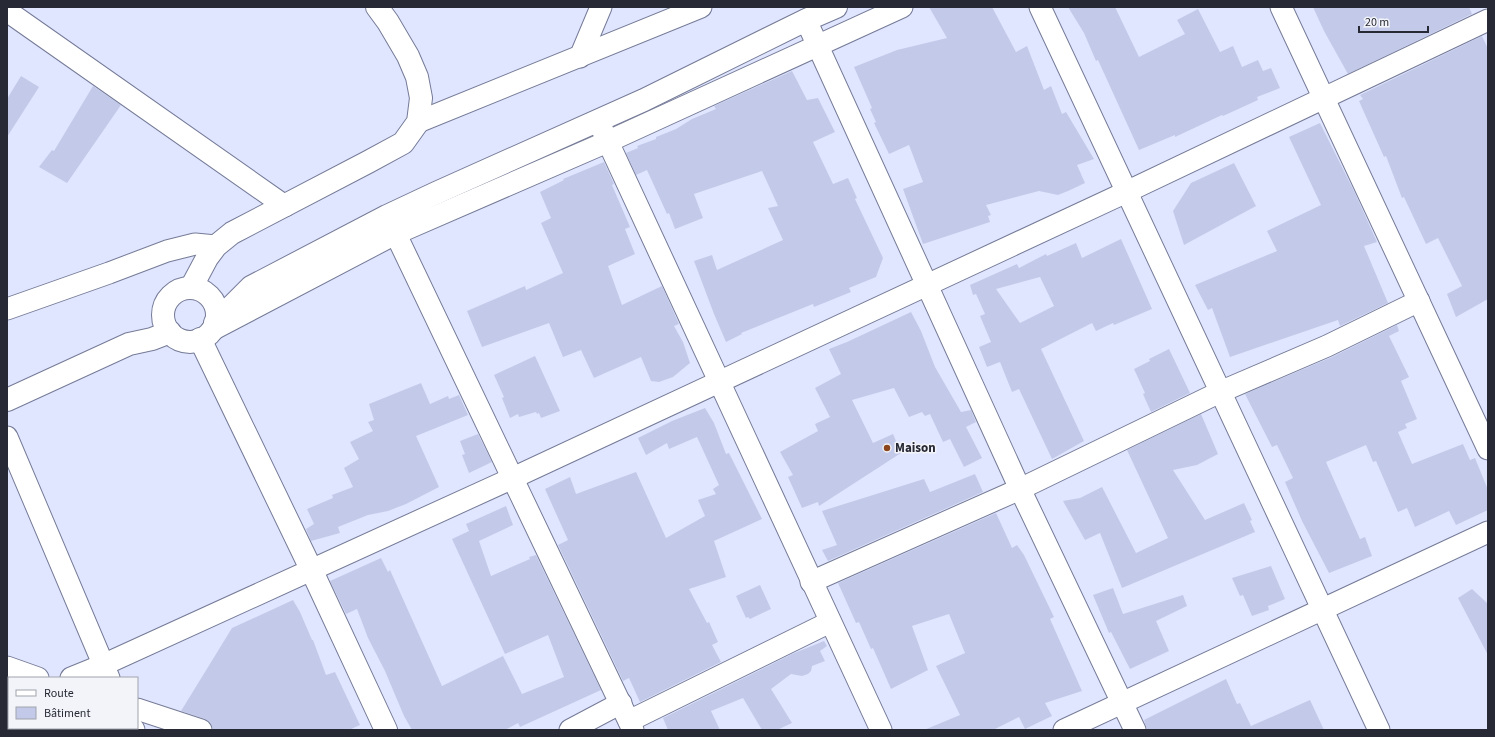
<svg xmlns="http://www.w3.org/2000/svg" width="1495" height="737" viewBox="0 0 1495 737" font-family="'Source Sans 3',sans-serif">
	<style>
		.building { fill: #c3cae9; fill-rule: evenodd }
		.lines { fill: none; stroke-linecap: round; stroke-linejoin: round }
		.street-casing { stroke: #757b97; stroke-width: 23 }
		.secondary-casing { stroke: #757b97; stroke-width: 24 }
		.street { stroke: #fff; stroke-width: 21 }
		.secondary { stroke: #fff; stroke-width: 22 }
		.poi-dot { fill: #8b461e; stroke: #f2f4fa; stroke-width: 1.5 }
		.labels { text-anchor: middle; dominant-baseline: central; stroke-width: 3; stroke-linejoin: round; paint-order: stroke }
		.poi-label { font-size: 13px; font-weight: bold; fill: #272935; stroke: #f2f4fa; text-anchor: start }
	</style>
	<rect width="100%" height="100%" fill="#e0e6ff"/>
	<g class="building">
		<path d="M 929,7 L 992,7 L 1016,52 L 1027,46 L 1044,90 L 1051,86 L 1062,114 L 1066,112 L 1094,159 L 1077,165 L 1085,183 L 1068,191 L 1058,195 L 1039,191 L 986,205 L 991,215 L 988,216 L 990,222 L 923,244 L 903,189 L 923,182 L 909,145 L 889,154 L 874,123 L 876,122 L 870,109 L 872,108 L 854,67 L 897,50 L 947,38 Z"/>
		<path d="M 1068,7 L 1115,7 L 1139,57 L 1185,34 L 1177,20 L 1198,9 L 1220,52 L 1233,46 L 1242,67 L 1258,60 L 1263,71 L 1271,68 L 1280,88 L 1257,97 L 1258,100 L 1223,116 L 1222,115 L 1175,137 L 1175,135 L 1139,150 L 1098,60 L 1096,61 L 1084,33 Z"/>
		<path d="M 1313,7 L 1469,7 L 1472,14 L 1348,74 L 1324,31 Z"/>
		<path d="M 1482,36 L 1488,49 L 1488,299 L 1456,317 L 1447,294 L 1462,286 L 1438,238 L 1426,244 L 1404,197 L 1402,198 L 1386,156 L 1384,157 L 1359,101 L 1363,99 L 1360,95 Z"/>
		<path d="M 792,71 L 807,100 L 818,98 L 835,132 L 813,142 L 833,184 L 848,178 L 857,198 L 855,199 L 883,258 L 876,277 L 849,288 L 851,292 L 814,307 L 813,304 L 741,333 L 742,334 L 726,342 L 714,314 L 694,261 L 712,255 L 717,270 L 783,240 L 768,208 L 778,206 L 762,171 L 694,194 L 703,218 L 675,229 L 669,213 L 667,214 L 647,170 L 636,175 L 626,153 L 638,148 L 637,146 L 656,139 L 656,137 L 676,129 L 692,119 L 716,109 L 714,106 Z"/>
		<path d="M 21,76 L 39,87 L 7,137 L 7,99 Z"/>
		<path d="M 93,86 L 121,105 L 67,183 L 39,167 L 52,150 L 54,151 Z"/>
		<path d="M 1320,123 L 1355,193 L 1377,242 L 1364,246 L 1388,303 L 1340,326 L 1338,320 L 1230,357 L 1212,308 L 1208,310 L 1195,285 L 1277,251 L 1267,231 L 1321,205 L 1289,137 Z"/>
		<path d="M 604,162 L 614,184 L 612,185 L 630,227 L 625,229 L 635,254 L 608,266 L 622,305 L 662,286 L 679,324 L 674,326 L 683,342 L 690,363 L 673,377 L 659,382 L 651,381 L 641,357 L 594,378 L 581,350 L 563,357 L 549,323 L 482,347 L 467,311 L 525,286 L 526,290 L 563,273 L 541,223 L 551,218 L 540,192 L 564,180 L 563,179 Z"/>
		<path d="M 1234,163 L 1256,206 L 1184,245 L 1173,211 L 1191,183 Z"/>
		<path d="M 1121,239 L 1152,309 L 1114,325 L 1113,323 L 1096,331 L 1092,323 L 1041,349 L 1084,441 L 1052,459 L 1019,389 L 1012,392 L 1000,362 L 987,367 L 979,347 L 991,342 L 980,316 L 985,314 L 976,294 L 973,295 L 970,285 L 1017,264 L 1019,268 L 1046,254 L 1047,256 L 1076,243 L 1082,258 ZM 1040,277 L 1054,306 L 1020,323 L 996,289 Z"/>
		<path d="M 911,312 L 921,331 L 935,367 L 961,412 L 971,410 L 976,422 L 966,427 L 982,458 L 964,467 L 950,439 L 943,442 L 930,414 L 925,416 L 922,412 L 909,417 L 894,388 L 852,400 L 873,443 L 893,434 L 901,453 L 819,506 L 818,502 L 802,508 L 788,477 L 793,475 L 780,452 L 818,431 L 815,424 L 830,417 L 815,388 L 841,374 L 829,349 L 847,342 Z"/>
		<path d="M 1397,325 L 1399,331 L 1389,336 L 1409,377 L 1401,381 L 1417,419 L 1405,424 L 1407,428 L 1398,432 L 1412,464 L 1463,444 L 1470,460 L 1475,458 L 1488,490 L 1488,510 L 1456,525 L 1449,511 L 1415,527 L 1407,508 L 1398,512 L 1376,461 L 1373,462 L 1366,445 L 1326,462 L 1360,539 L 1365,537 L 1372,556 L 1329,573 L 1302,521 L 1285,482 L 1293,478 L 1277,445 L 1272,447 L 1245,394 L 1332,357 Z"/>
		<path d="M 1169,349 L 1190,393 L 1151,412 L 1143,394 L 1145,393 L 1134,369 L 1150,361 L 1149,359 Z"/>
		<path d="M 535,356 L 560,411 L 541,418 L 539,413 L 537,414 L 536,412 L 519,417 L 518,414 L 510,418 L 502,398 L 504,397 L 494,375 Z"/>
		<path d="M 421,383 L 430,404 L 448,396 L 449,399 L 459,395 L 468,415 L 416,436 L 439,487 L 406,504 L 388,511 L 368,515 L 338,527 L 340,533 L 311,541 L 306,529 L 314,524 L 307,509 L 333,498 L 332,495 L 353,487 L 344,468 L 359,459 L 350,442 L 373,431 L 368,422 L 374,420 L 369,404 Z"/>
		<path d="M 705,408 L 714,423 L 726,454 L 729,453 L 762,519 L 714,541 L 726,577 L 689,589 L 707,623 L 709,622 L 718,642 L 712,645 L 721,662 L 640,702 L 629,678 L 623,681 L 558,545 L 568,540 L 545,489 L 570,477 L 576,494 L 636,472 L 666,538 L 705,516 L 698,500 L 716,494 L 713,489 L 719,485 L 697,437 L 669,449 L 667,443 L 646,455 L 638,438 L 672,421 Z"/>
		<path d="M 1201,414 L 1218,454 L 1197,465 L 1173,470 L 1205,520 L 1244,503 L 1252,520 L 1250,521 L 1255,532 L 1122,588 L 1100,533 L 1085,540 L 1063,501 L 1080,498 L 1102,487 L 1136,553 L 1168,538 L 1127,450 Z"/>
		<path d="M 478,434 L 492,462 L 469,473 L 462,455 L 465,454 L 460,441 Z"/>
		<path d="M 975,474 L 983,492 L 828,561 L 822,550 L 837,545 L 822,511 L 924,479 L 930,492 Z"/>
		<path d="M 506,506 L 513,525 L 479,541 L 491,576 L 530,559 L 529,557 L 536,555 L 601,690 L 520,727 L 518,723 L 505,730 L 412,730 L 404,716 L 385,671 L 368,638 L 357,609 L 346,614 L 330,581 L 381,558 L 388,572 L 390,570 L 442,686 L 503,656 L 522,694 L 564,677 L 548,635 L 505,654 L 452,539 L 469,531 L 466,524 Z"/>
		<path d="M 996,513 L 1012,548 L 1017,545 L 1024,555 L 1054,617 L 1050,619 L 1082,691 L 1045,703 L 1052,716 L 1025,729 L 1019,717 L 993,730 L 924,730 L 960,715 L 936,666 L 965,653 L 949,614 L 912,626 L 928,670 L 891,689 L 873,648 L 871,649 L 859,622 L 856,623 L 838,583 Z"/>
		<path d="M 1271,566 L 1285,599 L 1268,606 L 1269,610 L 1252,616 L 1243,595 L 1240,596 L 1232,578 Z"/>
		<path d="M 760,585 L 771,609 L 750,619 L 748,617 L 746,618 L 736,596 Z"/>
		<path d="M 1113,588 L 1123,614 L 1183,595 L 1187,606 L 1156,621 L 1169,651 L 1130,669 L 1111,632 L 1109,633 L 1093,595 Z"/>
		<path d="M 1472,589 L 1488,604 L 1488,655 L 1458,598 Z"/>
		<path d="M 293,600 L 300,612 L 312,640 L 313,640 L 326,675 L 335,672 L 360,725 L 349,730 L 213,730 L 210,722 L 205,719 L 181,711 L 232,628 Z"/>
		<path d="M 824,641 L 827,646 L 820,651 L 825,661 L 812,666 L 811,671 L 808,674 L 802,676 L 791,674 L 771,689 L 792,723 L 777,730 L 762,730 L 743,698 L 711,711 L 720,730 L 668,730 L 663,718 L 792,654 Z"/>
		<path d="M 1226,679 L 1237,704 L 1240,703 L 1251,726 L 1310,700 L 1324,730 L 1147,730 L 1144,720 Z"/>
	</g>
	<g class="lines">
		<defs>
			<g id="street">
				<path d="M 1040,7 L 1379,730"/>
				<path d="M 1281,7 L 1488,449"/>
				<path d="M 7,11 L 285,206"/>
				<path d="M 806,20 L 1020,489 L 1135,730"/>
				<path d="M 580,57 L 601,7"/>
				<path d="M 418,122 L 701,7"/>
				<path d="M 602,129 L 881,730"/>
				<path d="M 390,222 L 633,730"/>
				<path d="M 7,309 L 109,273 L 167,251 L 195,244 L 216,246"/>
				<path d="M 212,330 L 395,234 L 607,142 L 902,7"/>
				<path d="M 7,437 L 109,678"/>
				<path d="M 811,582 L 1020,489 L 1220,392 L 1327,346 L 1419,301"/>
				<path d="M 7,667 L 38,678"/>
				<path d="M 71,678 L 103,665 C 240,602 378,540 515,477 C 840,327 1165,175 1488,20"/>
				<path d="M 7,708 L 9,707"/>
				<path d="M 137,709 L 201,730"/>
				<path d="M 629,721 L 830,622"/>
				<path d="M 133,728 L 134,730"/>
				<path d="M 570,730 L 621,703"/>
				<path d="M 1064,730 L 1488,532"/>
			</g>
			<g id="secondary">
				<path d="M 191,288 L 207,258 L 216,246 L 232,233 L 368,162 L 403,143 L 418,122 L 421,98 L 417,77 L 408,56 L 388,22 L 377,7"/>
				<circle cx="190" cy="315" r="27"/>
				<path d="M 215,323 L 251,287 L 387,216 L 436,193 L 644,100 L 806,20 L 836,7"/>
				<path d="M 200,339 L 311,569 L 386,730"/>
				<path d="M 7,400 L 129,344 L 152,339 L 170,332"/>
			</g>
		</defs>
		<use href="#street" class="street-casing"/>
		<use href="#secondary" class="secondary-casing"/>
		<use href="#street" class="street"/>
		<use href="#secondary" class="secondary"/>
	</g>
	<circle class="poi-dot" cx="887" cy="448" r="4"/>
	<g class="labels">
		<g class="poi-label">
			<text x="895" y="448">Maison</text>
		</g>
	</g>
	<rect width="1495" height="737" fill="none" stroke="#272935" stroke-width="16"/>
	<rect x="8" y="677" width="130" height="52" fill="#f2f4fa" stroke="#a1a3ab"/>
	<rect x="16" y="690" width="20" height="6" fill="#ffffff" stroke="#a1a3ab"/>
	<text x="44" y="697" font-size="12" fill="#272935">Route</text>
	<rect x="16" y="707" width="20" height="12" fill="#c3cae9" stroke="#a1a3ab"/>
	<text x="44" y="717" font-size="12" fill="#272935">Bâtiment</text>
	<path d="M1359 26v6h69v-6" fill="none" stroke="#272935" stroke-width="2"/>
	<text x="1365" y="26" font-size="12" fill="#272935" stroke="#f2f4fa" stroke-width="3" paint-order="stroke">20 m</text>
</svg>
